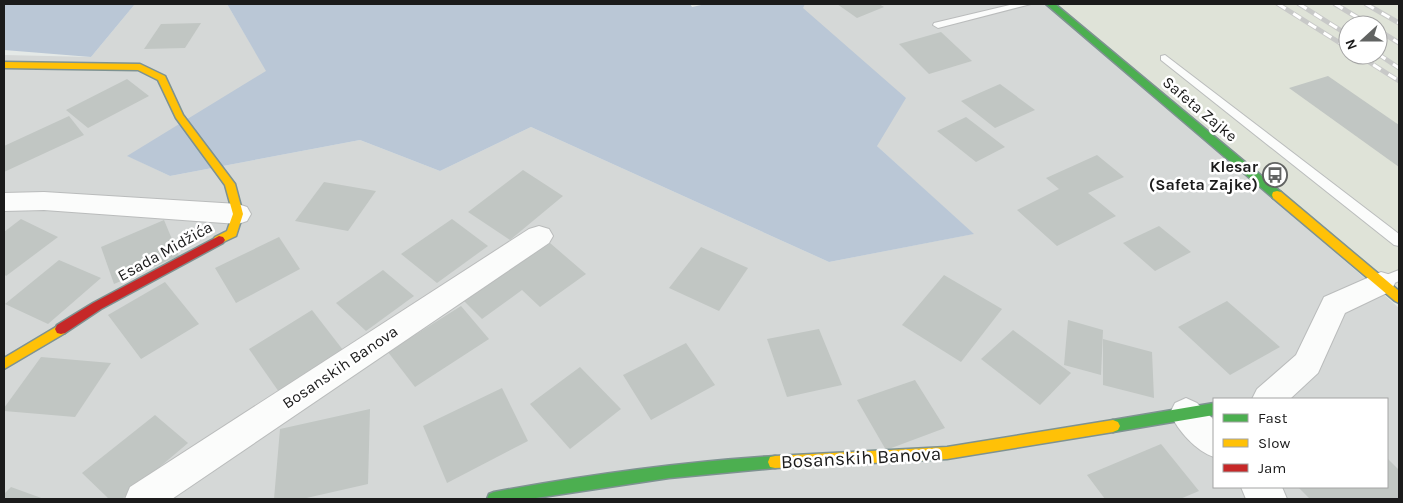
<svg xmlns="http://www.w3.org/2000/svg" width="1403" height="503" viewBox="0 0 1403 503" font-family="Karla,sans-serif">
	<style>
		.residential { fill: #d5d8d7; fill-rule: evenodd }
		.industrial { fill: #dfe3d8; fill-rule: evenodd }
		.forest { fill: #bac7d6 }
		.building { fill: #c1c6c3 }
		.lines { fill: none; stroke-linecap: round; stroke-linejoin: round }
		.lane-casing { stroke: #babcbc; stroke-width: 2 }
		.street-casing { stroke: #babcbc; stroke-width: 2 }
		.fast-casing { stroke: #7e9291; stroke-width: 3 }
		.slow-casing { stroke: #7e9291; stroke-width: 3 }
		.jam-casing { stroke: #7e9291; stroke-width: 3 }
		.lane { fill: #fbfcfb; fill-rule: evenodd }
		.street { fill: #fbfcfb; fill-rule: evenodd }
		.fast { fill: #4caf50; fill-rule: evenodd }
		.slow { fill: #ffc107; fill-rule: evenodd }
		.jam { fill: #c62828; fill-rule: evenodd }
		.rail-casing { stroke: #c8c9c8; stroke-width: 5 }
		.rail { stroke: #fff; stroke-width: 3; stroke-dasharray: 9; stroke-linecap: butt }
		.labels { text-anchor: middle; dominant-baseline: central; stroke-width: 5; stroke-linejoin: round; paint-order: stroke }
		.street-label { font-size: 16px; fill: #1b1b1b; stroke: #fff }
		.poi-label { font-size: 16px; font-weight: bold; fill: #1b1b1b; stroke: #fff; text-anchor: end }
		.near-street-label { font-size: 19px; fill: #1b1b1b; stroke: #fff }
	</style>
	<rect width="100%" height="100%" fill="#e4e9e7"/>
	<path class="residential" d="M 135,4 L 227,4 L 269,75 L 128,156 L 170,176 L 360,140 L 440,171 L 531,127 L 829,262 L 973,234 L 877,146 L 802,7 L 805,4 L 1047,4 L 1075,26 L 1399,308 L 1399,499 L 4,499 L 4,55 L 91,57 ZM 1214,399 L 1387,399 L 1387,487 L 1214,487 Z"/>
	<path class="industrial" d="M 1050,4 L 1399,4 L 1399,298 L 1075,26 ZM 1348,25 L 1378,25 L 1378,55 L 1348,55 Z"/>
	<g class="forest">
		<path d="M 4,4 L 135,4 L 91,57 L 4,50 Z"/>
		<path d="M 227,4 L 690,4 L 692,7 L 706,4 L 805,4 L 803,8 L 906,98 L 877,146 L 974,234 L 829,262 L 531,127 L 440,171 L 360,140 L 170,176 L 127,156 L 266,71 Z"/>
	</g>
	<g class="building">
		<path d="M 837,4 L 879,4 L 884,7 L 857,18 Z"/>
		<path d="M 201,23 L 185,48 L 144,49 L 161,24 Z"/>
		<path d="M 941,32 L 972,61 L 929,74 L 899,44 Z"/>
		<path d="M 1328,76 L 1399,125 L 1399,167 L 1289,88 Z"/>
		<path d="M 127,79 L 149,96 L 88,128 L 66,110 Z"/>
		<path d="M 1000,84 L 1035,110 L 995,128 L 961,101 Z"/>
		<path d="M 69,116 L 84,135 L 4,172 L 4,146 Z"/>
		<path d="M 966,117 L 1005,147 L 976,162 L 937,131 Z"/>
		<path d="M 1097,155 L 1124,177 L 1088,193 L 1116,216 L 1057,246 L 1017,210 L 1059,189 L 1046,178 Z"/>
		<path d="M 523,170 L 563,196 L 510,240 L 468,212 Z"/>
		<path d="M 324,182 L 376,191 L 348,231 L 295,221 Z"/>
		<path d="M 21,219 L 58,237 L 6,276 L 4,274 L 4,232 Z"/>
		<path d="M 452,219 L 488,246 L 437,283 L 401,254 Z"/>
		<path d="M 164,220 L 179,256 L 114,284 L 101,247 Z"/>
		<path d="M 1159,226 L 1191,252 L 1155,271 L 1123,243 Z"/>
		<path d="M 279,237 L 300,269 L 236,303 L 215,268 Z"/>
		<path d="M 550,243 L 586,274 L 540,307 L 522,290 L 482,319 L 463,300 Z"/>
		<path d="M 701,247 L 748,268 L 719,311 L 669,288 Z"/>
		<path d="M 59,260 L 101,278 L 48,324 L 5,304 Z"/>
		<path d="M 383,270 L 414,296 L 366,331 L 336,303 Z"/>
		<path d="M 944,275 L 1002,309 L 961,362 L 902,325 Z"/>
		<path d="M 165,282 L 199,324 L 141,359 L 108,315 Z"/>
		<path d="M 1227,301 L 1280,347 L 1230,375 L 1178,327 Z"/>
		<path d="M 461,306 L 489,339 L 415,387 L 388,352 Z"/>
		<path d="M 312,310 L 343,350 L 279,392 L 249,349 Z"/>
		<path d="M 1068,320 L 1103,330 L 1101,375 L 1064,365 Z"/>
		<path d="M 819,329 L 842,385 L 787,397 L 767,339 Z"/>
		<path d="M 1013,330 L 1071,373 L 1040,405 L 981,359 Z"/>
		<path d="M 1103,339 L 1152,352 L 1154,398 L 1103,385 Z"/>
		<path d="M 686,343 L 715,385 L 651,420 L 623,375 Z"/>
		<path d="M 41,357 L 111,363 L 75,417 L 4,411 L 4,408 Z"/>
		<path d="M 580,367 L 621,409 L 570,449 L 530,404 Z"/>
		<path d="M 915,380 L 945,428 L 886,450 L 857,400 Z"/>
		<path d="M 502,388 L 528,441 L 447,483 L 423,426 Z"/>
		<path d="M 370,409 L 368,484 L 302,499 L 274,499 L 280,429 Z"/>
		<path d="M 155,415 L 188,443 L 122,499 L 109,499 L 82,473 Z"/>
		<path d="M 1161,444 L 1199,491 L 1180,499 L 1105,499 L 1087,475 Z"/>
		<path d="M 1387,458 L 1399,470 L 1399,499 L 1310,499 L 1298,487 L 1387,487 Z"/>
		<path d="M 11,487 L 44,499 L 4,499 L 4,494 Z"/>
	</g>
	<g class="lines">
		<defs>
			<g id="lane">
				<path d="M 1014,4 L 1031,4 L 938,28 L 933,25 L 934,23 Z"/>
				<path d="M 1165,55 L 1399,234 L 1399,246 L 1394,245 L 1161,60 L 1161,56 Z"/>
				<path d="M 1399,270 L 1399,281 L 1381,289 L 1376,287 L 1374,283 L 1376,279 Z"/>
			</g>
			<g id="street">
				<path d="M 44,192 L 238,204 L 247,207 L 251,214 L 247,221 L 238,224 L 44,210 L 4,211 L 4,193 Z"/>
				<path d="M 539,226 L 549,229 L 553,236 L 549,243 L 172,499 L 125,499 L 130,487 L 529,229 Z"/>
				<path d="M 1381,272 L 1391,275 L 1395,283 L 1391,291 L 1345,313 L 1318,373 L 1290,399 L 1252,399 L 1257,389 L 1296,355 L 1324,297 Z"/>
				<path d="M 1186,398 L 1197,403 L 1214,420 L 1214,457 C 1196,451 1178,431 1170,413 L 1175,403 Z"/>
				<path d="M 1241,487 L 1282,487 L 1287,499 L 1246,499 Z"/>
			</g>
			<g id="fast">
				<path d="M 1046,4 L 1055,4 L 1281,192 L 1282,195 L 1281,198 L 1273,198 Z"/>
				<path d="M 1214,403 L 1214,415 L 1113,432 L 1108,430 L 1106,426 L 1108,422 L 1113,420 Z"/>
				<path d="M 775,456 L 780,457 L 782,462 L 780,467 L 775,468 L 669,478 L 529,499 L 487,499 L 489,494 L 494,492 C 587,475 680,462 775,456 Z"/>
			</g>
			<g id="slow">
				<path d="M 4,62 L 140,64 L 165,76 L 183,115 L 235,184 L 243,214 L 236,236 L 219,244 L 213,240 L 215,237 L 227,231 L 233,214 L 225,185 L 176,118 L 158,80 L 138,70 L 4,68 Z"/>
				<path d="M 1277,191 L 1281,192 L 1399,291 L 1399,303 L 1395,301 L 1273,198 L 1272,195 L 1273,192 Z"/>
				<path d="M 61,324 L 65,325 L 67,329 L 65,333 L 4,369 L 4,358 Z"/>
				<path d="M 1113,420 L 1118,422 L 1120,426 L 1118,430 L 1113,432 L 947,459 L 775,468 L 770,467 L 768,462 L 770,457 L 775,456 L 947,447 Z"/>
			</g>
			<path id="jam" d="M 219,236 L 223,237 L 225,240 L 223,243 L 101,309 L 65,333 L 61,334 L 57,333 L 55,329 L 57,325 L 93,303 Z"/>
		</defs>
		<use href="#lane" class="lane-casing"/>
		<use href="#street" class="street-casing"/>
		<use href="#fast" class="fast-casing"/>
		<use href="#slow" class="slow-casing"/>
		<use href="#jam" class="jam-casing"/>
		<use href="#lane" class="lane"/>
		<use href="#street" class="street"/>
		<use href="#fast" class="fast"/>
		<use href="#slow" class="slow"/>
		<use href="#jam" class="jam"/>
		<defs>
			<g id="rail">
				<path d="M 1278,4 L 1348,48"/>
				<path d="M 1299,4 L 1348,35"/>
				<path d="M 1335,4 L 1370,25"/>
				<path d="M 1366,4 L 1399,23"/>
				<path d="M 1378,30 L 1399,43"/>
				<path d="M 1378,54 L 1399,68"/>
				<path d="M 1358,55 L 1399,81"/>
			</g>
		</defs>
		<use href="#rail" class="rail-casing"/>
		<use href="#rail" class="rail"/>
	</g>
	<defs>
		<symbol id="bus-ring" viewBox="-11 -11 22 22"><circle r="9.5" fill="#fff" stroke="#616362" stroke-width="1.5"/><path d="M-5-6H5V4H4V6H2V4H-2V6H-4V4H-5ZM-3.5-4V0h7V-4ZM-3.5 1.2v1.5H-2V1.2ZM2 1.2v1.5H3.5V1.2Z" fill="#616362"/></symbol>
	</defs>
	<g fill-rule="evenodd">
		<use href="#bus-ring" x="1261" y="161" width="28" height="28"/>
	</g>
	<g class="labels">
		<g class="street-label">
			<text transform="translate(1200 109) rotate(40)">Safeta Zajke</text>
			<text transform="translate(165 251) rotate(-29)">Esada Midžića</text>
			<text transform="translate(340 367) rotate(-34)">Bosanskih Banova</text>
		</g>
		<g class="poi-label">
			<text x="1258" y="166">Klesar<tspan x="1258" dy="18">(Safeta Zajke)</tspan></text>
		</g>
		<g class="near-street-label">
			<text transform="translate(861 458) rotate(-3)">Bosanskih Banova</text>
		</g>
	</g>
	<rect width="1403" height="503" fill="none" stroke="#1b1b1b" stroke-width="10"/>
	<rect x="1213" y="398" width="175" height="90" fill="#ffffff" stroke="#a4a4a4"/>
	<rect x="1223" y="414" width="25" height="8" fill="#4caf50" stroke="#a4a4a4"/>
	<text x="1258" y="423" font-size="15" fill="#1b1b1b">Fast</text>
	<rect x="1223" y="439" width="25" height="8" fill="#ffc107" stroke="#a4a4a4"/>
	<text x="1258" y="448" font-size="15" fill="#1b1b1b">Slow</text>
	<rect x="1223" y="464" width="25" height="8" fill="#c62828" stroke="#a4a4a4"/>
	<text x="1258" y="473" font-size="15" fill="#1b1b1b">Jam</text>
	<g transform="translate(1363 40) rotate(249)"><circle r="24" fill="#ffffff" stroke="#a4a4a4"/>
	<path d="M0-4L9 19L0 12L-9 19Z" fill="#616362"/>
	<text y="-8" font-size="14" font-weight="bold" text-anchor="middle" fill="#1b1b1b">N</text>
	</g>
</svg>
